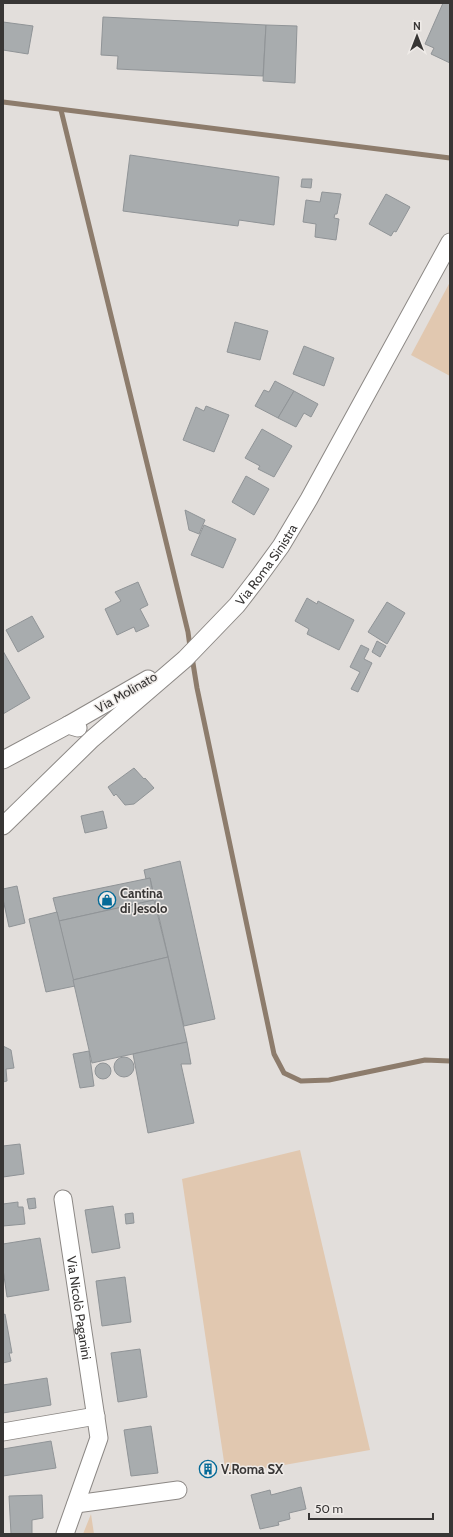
<svg xmlns="http://www.w3.org/2000/svg" width="453" height="1537" viewBox="0 0 453 1537" font-family="Cabin,sans-serif">
	<style>
		.green { fill: #e1c8b0 }
		.lines { fill: none; stroke-linecap: round; stroke-linejoin: round }
		.stream { stroke: #8d7c6c; stroke-width: 5 }
		.building { fill: #a8acae; stroke: #909497 }
		.minor-casing { stroke: #8c8885; stroke-width: 19 }
		.minor { stroke: #fff; stroke-width: 17 }
		.labels { text-anchor: middle; dominant-baseline: central; stroke-width: 3; stroke-linejoin: round; paint-order: stroke }
		.street-label { font-size: 13px; fill: #383635; stroke: #efebe8 }
		.poi-label { font-size: 13px; font-weight: bold; fill: #383635; stroke: #efebe8; text-anchor: start }
	</style>
	<rect width="100%" height="100%" fill="#e2dedb"/>
	<g class="green">
		<path d="M 450,282 L 450,376 L 411,355 Z"/>
		<path d="M 300,1150 L 370,1450 L 226,1475 L 182,1179 Z"/>
		<path d="M 91,1514 L 94,1534 L 83,1534 Z"/>
	</g>
	<g class="lines">
		<g class="stream">
			<path d="M 3,102 L 450,158"/>
			<path d="M 61,110 L 188,632 L 190,647"/>
			<path d="M 192,657 L 197,688 L 274,1054 L 284,1073 L 301,1081 L 329,1080 L 425,1060 L 450,1061"/>
		</g>
	</g>
	<g class="building">
		<path d="M 443,3 L 450,3 L 450,63 L 431,54 L 434,48 L 425,44 Z"/>
		<path d="M 103,17 L 266,25 L 263,76 L 117,69 L 118,56 L 101,55 Z"/>
		<path d="M 3,22 L 33,26 L 28,54 L 3,50 Z"/>
		<path d="M 266,25 L 297,26 L 295,83 L 263,81 Z"/>
		<path d="M 130,155 L 279,177 L 274,225 L 239,220 L 238,226 L 123,211 Z"/>
		<path d="M 302,179 L 312,179 L 311,188 L 301,187 Z"/>
		<path d="M 322,192 L 341,194 L 337,214 L 335,214 L 334,218 L 339,219 L 336,240 L 315,237 L 316,224 L 303,222 L 306,200 L 320,202 Z"/>
		<path d="M 386,194 L 410,207 L 396,232 L 394,231 L 391,236 L 369,224 Z"/>
		<path d="M 235,322 L 268,331 L 260,360 L 227,352 Z"/>
		<path d="M 304,346 L 334,358 L 324,386 L 293,374 Z"/>
		<path d="M 275,381 L 294,391 L 278,418 L 255,406 L 264,390 L 269,392 Z"/>
		<path d="M 294,391 L 318,404 L 311,417 L 304,413 L 296,427 L 278,418 Z"/>
		<path d="M 206,406 L 229,415 L 214,452 L 183,440 L 196,407 L 204,411 Z"/>
		<path d="M 262,429 L 292,446 L 274,477 L 258,469 L 260,466 L 245,458 Z"/>
		<path d="M 246,476 L 269,489 L 254,515 L 232,502 Z"/>
		<path d="M 185,510 L 205,520 L 199,534 L 189,530 Z"/>
		<path d="M 204,525 L 236,539 L 223,568 L 191,555 Z"/>
		<path d="M 138,582 L 148,605 L 140,609 L 149,626 L 136,632 L 134,627 L 117,635 L 105,609 L 121,601 L 115,592 Z"/>
		<path d="M 307,598 L 317,604 L 318,601 L 354,620 L 339,650 L 307,634 L 309,629 L 295,621 Z"/>
		<path d="M 387,602 L 405,613 L 387,644 L 368,632 Z"/>
		<path d="M 32,616 L 44,637 L 18,652 L 6,630 Z"/>
		<path d="M 377,641 L 386,646 L 380,657 L 372,652 Z"/>
		<path d="M 361,645 L 369,649 L 364,659 L 372,663 L 358,692 L 351,689 L 360,672 L 350,667 Z"/>
		<path d="M 3,651 L 30,698 L 3,714 Z"/>
		<path d="M 134,768 L 144,779 L 145,778 L 154,788 L 134,804 L 125,805 L 116,794 L 114,796 L 108,787 Z"/>
		<path d="M 103,811 L 107,828 L 85,833 L 81,816 Z"/>
		<path d="M 180,861 L 215,1019 L 184,1026 L 150,878 L 146,879 L 144,870 Z"/>
		<path d="M 150,878 L 154,900 L 59,921 L 53,898 Z"/>
		<path d="M 17,886 L 25,923 L 9,927 L 3,899 L 3,889 Z"/>
		<path d="M 154,900 L 168,957 L 73,980 L 59,921 Z"/>
		<path d="M 57,912 L 75,986 L 46,992 L 29,919 Z"/>
		<path d="M 168,957 L 187,1042 L 92,1063 L 73,980 Z"/>
		<path d="M 187,1042 L 191,1064 L 181,1064 L 194,1123 L 148,1133 L 133,1054 Z"/>
		<path d="M 3,1046 L 11,1050 L 14,1068 L 6,1069 L 7,1081 L 3,1082 Z"/>
		<path d="M 89,1051 L 94,1086 L 80,1088 L 73,1054 Z"/>
		<circle cx="124" cy="1067" r="10"/>
		<circle cx="103" cy="1071" r="8"/>
		<path d="M 20,1144 L 24,1174 L 3,1177 L 3,1146 Z"/>
		<path d="M 35,1198 L 36,1208 L 29,1209 L 27,1199 Z"/>
		<path d="M 18,1202 L 18,1207 L 23,1207 L 25,1224 L 3,1226 L 3,1204 Z"/>
		<path d="M 113,1206 L 120,1248 L 92,1253 L 85,1210 Z"/>
		<path d="M 133,1213 L 134,1223 L 126,1224 L 125,1214 Z"/>
		<path d="M 40,1238 L 49,1290 L 7,1297 L 3,1269 L 3,1244 Z"/>
		<path d="M 125,1277 L 131,1322 L 102,1326 L 96,1281 Z"/>
		<path d="M 5,1314 L 12,1353 L 9,1353 L 11,1361 L 3,1363 L 3,1315 Z"/>
		<path d="M 140,1349 L 147,1397 L 118,1402 L 111,1353 Z"/>
		<path d="M 47,1378 L 51,1405 L 3,1413 L 3,1385 Z"/>
		<path d="M 151,1426 L 158,1473 L 131,1476 L 124,1430 Z"/>
		<path d="M 51,1441 L 56,1468 L 3,1476 L 3,1449 Z"/>
		<path d="M 213,1464 L 213,1473 L 203,1473 L 203,1465 Z"/>
		<path d="M 301,1487 L 306,1509 L 289,1513 L 290,1519 L 278,1522 L 279,1525 L 260,1529 L 251,1495 L 270,1490 L 271,1495 Z"/>
		<path d="M 42,1495 L 43,1518 L 32,1520 L 32,1534 L 11,1534 L 9,1496 Z"/>
	</g>
	<g class="lines">
		<defs>
			<g id="minor">
				<path d="M 68,725 L 148,679"/>
				<path d="M 3,760 L 68,725 L 78,728"/>
				<path id="s1" d="M 3,826 L 92,739 L 185,659 L 237,605 L 257,579 L 281,546 L 309,499 L 450,242"/>
				<path id="s2" d="M 63,1199 L 99,1438 L 65,1534"/>
				<path d="M 3,1432 L 96,1416"/>
				<path d="M 76,1504 L 178,1490"/>
			</g>
		</defs>
		<use href="#minor" class="minor-casing"/>
		<use href="#minor" class="minor"/>
	</g>
	<defs>
		<symbol id="shop-ring" viewBox="-11 -11 22 22"><circle r="9.5" fill="#efebe8" stroke="#046a98" stroke-width="1.5"/><path d="M-5-2.5h2.3a2.7 3.5 0 0 1 5.4 0H5L5.5 6h-11ZM-1.5-2.5h3a1.5 2.3 0 0 0-3 0Z" fill="#046a98"/></symbol>
		<symbol id="building-ring" viewBox="-11 -11 22 22"><circle r="9.5" fill="#efebe8" stroke="#046a98" stroke-width="1.5"/><path d="M-4-6H4V6H1V3H-1V6H-4ZM-2.5-4.3h1.7v1.8h-1.7ZM.8-4.3h1.7v1.8H.8ZM-2.5-1h1.7V.8h-1.7ZM.8-1h1.7V.8H.8Z" fill="#046a98"/></symbol>
	</defs>
	<g fill-rule="evenodd">
		<use href="#shop-ring" x="97" y="890" width="20" height="20"/>
		<use href="#building-ring" x="198" y="1459" width="20" height="20"/>
	</g>
	<g class="labels">
		<g class="street-label">
			<text stroke="none"><textPath href="#s1" startOffset="372">Via Roma Sinistra</textPath></text>
			<text transform="translate(126 692) rotate(-30)">Via Molinato</text>
			<text stroke="none"><textPath href="#s2" startOffset="110">Via Nicolò Paganini</textPath></text>
		</g>
		<g class="poi-label">
			<text x="120" y="893">Cantina<tspan x="120" dy="15">di Jesolo</tspan></text>
			<text x="221" y="1469">V.Roma SX</text>
		</g>
	</g>
	<rect width="453" height="1537" fill="none" stroke="#383635" stroke-width="8"/>
	<g transform="translate(417 36)" stroke="#efebe8" stroke-width="3" paint-order="stroke">
	<path d="M0-3L7 15L0 10L-7 15Z" fill="#383635"/>
	<text y="-6" font-size="11" font-weight="bold" text-anchor="middle" fill="#383635">N</text>
	</g>
	<path d="M309 1513v6h124v-6" fill="none" stroke="#383635" stroke-width="2"/>
	<text x="315" y="1513" font-size="12" fill="#383635" stroke="#efebe8" stroke-width="3" paint-order="stroke">50 m</text>
</svg>
